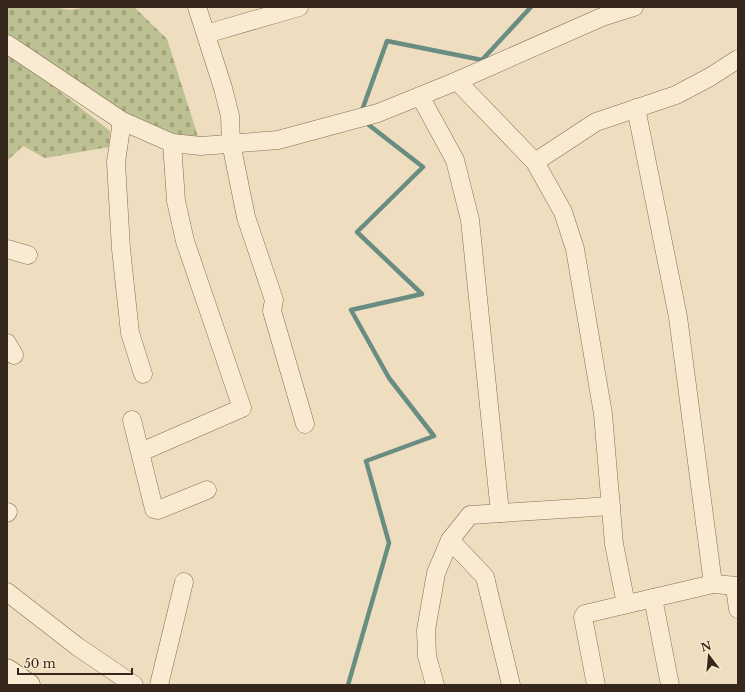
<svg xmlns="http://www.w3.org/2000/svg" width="745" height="692" viewBox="0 0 745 692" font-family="'Libre Baskerville',serif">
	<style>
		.cemetery { fill: url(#cemetery-stones) }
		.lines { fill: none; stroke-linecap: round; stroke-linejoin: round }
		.stream { stroke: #698d82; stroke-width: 4.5 }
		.street-casing { stroke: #866e56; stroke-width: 19 }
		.secondary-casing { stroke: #684f3a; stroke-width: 23 }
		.street { stroke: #f9ebd1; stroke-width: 18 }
		.secondary { stroke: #f9ebd1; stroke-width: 22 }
	</style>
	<defs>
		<pattern id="cemetery-stones" width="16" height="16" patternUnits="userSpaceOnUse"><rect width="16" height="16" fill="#bdc092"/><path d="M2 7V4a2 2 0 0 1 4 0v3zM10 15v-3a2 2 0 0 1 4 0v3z" fill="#a3a57d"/></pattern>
	</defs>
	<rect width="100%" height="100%" fill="#eeddbe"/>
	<g class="cemetery">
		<path d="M 7,7 L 54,7 L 70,10 L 87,7 L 134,7 L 167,39 L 201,146 L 135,123 L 7,38 Z"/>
		<path d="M 7,50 L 110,131 L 109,147 L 45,158 L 23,146 L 7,161 Z"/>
	</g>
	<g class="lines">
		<g class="stream">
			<path d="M 361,113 L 387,41 L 482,60 L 531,7"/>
			<path d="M 348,685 L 389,543 L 366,461 L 434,436 L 389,378 L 351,310 L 422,294 L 357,232 L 423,167 L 365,122"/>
		</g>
		<defs>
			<g id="street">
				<path d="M 197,7 L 223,88 L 230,116 L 231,143 L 246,217 L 274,300 L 272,311 L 305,424"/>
				<path d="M 206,34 L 299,7"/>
				<path d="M 7,44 L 122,121 L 172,143 L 201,146 L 278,140 L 378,113 L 457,81 L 602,17 L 634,7"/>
				<path d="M 457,81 L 535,162 L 563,212 L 575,249 L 603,414 L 614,544 L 626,604"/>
				<path d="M 420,96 L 455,160 L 470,220 L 500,513"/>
				<path d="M 636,108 L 678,317 L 713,584"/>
				<path d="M 122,121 L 116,162 L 121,249 L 130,333 L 143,374"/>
				<path d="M 535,162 L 596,122 L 676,95 L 710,77 L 738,59"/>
				<path d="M 7,249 L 28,255"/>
				<path d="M 7,343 L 14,355"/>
				<path d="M 132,420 L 154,509 L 158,510 L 207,490"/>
				<path d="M 141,452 L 242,408 L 185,241 L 176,201 L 172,143"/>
				<path d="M 7,513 L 8,512"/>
				<path d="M 450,540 L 485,577 L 511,685"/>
				<path d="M 735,587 L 738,609"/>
				<path d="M 7,592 L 78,647 L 134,685"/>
				<path d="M 653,598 L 670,685"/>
				<path d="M 159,685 L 184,582"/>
				<path d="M 435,685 L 427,656 L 426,630 L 436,573 L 450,540 L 470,515 L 611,506"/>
				<path d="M 596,685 L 583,617 L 585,614 L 713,584 L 738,586"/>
			</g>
			<path id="secondary" d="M 7,670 L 29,685"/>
		</defs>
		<use href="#street" class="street-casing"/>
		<use href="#secondary" class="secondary-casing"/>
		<use href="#street" class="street"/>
		<use href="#secondary" class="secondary"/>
	</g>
	<rect width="745" height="692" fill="none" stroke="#35271b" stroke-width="16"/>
	<g transform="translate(709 656) rotate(344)" stroke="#f6e8cd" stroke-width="3" paint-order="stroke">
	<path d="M0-3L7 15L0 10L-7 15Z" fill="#35271b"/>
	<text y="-6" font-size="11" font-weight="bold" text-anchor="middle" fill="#35271b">N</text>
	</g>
	<path d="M18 668v6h114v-6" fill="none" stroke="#35271b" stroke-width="2"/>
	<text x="24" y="668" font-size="12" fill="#35271b" stroke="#f6e8cd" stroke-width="3" paint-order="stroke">50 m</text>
</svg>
